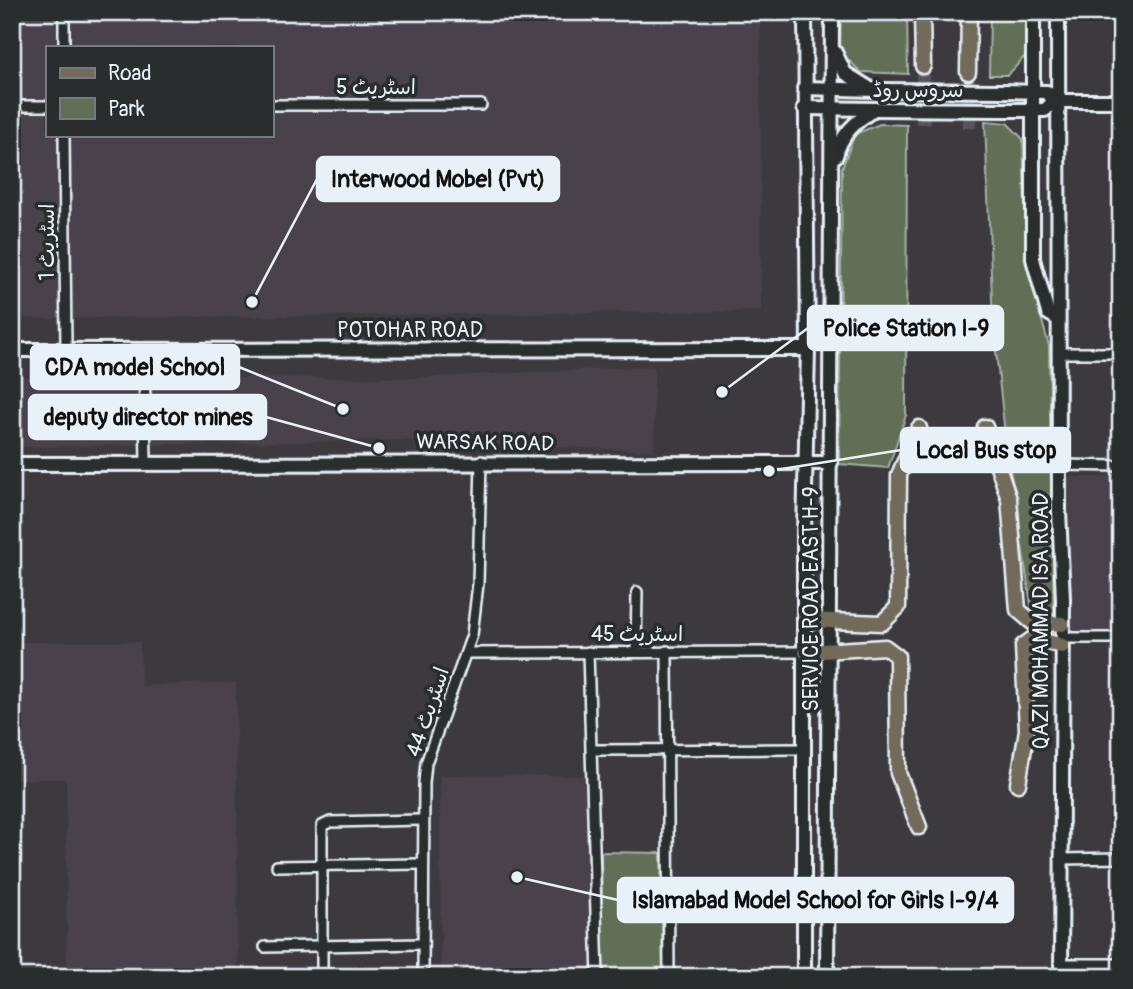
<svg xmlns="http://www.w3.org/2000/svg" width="1133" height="989" viewBox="0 0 1133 989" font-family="Pangolin,'Playpen Sans Arabic',sans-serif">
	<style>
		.built { fill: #49434b; fill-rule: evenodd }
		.green { fill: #626e56; stroke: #a5b0a7; stroke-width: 2 }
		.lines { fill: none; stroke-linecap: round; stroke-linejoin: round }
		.primary-tunnel { stroke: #56555b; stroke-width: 14; stroke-dasharray: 14 7; stroke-linecap: butt }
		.street-casing { stroke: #e8f1f8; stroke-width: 14 }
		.secondary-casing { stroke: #e8f1f8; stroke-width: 18 }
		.primary-casing { stroke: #e8f1f8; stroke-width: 19 }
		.street { stroke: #2a2d2e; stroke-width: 9 }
		.secondary { stroke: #2a2d2e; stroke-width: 12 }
		.primary { stroke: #726b5a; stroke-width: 14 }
		.secondary-bridge-casing { stroke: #e8f1f8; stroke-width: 18; stroke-linecap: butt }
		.secondary-bridge { stroke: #2a2d2e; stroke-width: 12 }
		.labels { text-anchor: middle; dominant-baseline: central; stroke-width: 7; stroke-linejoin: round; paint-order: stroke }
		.street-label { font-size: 21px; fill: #e8f1f8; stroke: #2a2d2e }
		.leader { fill: none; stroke: #e8f1f8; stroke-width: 2.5 }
		.callout-dot { fill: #e8f1f8; stroke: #2a2d2e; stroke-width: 2.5 }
		.callout { fill: #e8f1f8; stroke: #e8f1f8; stroke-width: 2.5 }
		.callout-label { font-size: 23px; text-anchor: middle; font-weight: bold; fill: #111 }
	</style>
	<rect width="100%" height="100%" fill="#3c3a3f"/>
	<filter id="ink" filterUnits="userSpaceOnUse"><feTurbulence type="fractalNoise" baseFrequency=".0143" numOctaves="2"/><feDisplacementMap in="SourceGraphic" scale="14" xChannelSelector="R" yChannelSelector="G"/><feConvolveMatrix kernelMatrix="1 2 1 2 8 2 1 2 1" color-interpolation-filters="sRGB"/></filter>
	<g filter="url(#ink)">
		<g class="built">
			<path d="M 12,12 L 760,12 L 761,311 L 12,319 ZM 47,47 L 271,47 L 271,135 L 47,135 Z"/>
			<path d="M 654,366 L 654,451 L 403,440 L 12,447 L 12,377 L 413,378 Z"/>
			<rect x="1065" y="477" width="56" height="158"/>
			<path d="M 12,642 L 140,642 L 141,686 L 236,682 L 238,977 L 67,977 L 66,779 L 12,779 Z"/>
			<path d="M 440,775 L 593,776 L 594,977 L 441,977 Z"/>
		</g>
		<g class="green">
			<path d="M 841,12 L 907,12 L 908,74 L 861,72 L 840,52 Z"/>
			<path d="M 990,12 L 1028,12 L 1025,56 L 1008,75 L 989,75 Z"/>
			<path d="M 985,121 L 1007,123 L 1023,139 L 1027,267 L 1049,346 L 1054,616 L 1032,611 L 1006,443 L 993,324 Z"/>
			<path d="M 880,124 L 907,125 L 906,415 L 888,468 L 839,464 L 842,168 L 855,134 Z"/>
			<path d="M 601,852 L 661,853 L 663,977 L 603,977 Z"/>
		</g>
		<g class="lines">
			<g class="primary-tunnel">
				<path d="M 968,72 L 969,134"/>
				<path d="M 923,124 L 923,66"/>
			</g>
			<defs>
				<g id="street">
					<path d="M 64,12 L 64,47"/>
					<path d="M 271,105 L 481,105"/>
					<path d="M 12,106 L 47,106"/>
					<path d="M 64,135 L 66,349"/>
					<path d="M 144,349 L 146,463"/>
					<path d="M 1059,353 L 1121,353"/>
					<path d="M 1059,465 L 1121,466"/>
					<path d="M 1062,638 L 1121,638"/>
					<path d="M 667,651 L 669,977"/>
					<path d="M 588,652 L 598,977"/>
					<path d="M 636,652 L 637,592"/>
					<path d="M 468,653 L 806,652"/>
					<path d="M 593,750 L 805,749"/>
					<path d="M 1060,859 L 1121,858"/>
					<path d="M 277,866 L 421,864"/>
					<path d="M 265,947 L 421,944"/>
					<path d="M 1060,964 L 1121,964"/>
					<path d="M 322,977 L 322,826 L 330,822 L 421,820"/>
					<path d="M 423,977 L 424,783 L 426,763 L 472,635 L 478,584 L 481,461"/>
				</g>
				<g id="secondary">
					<path d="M 1033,12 L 1033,259 L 1048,313 L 1058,319"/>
					<path d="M 1058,12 L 1059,511 L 1063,599 L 1061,977"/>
					<path d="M 835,52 L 845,73 L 869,88"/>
					<path d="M 804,88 L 876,90"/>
					<path d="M 1001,91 L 1047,92 L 1054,101"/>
					<path d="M 1054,101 L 1121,101"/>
					<path d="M 804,108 L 874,109"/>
					<path d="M 1002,110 L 1045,110 L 1054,101"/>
					<path d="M 836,156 C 841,134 856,121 875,109"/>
					<path d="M 12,350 L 808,349"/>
					<path d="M 12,464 L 831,463"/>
					<path d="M 804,977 L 804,535 L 808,349 L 805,12"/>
					<path d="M 827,977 L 832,12"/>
				</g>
				<g id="primary">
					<path d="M 922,12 L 923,66"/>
					<path d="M 968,72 L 969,12"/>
					<path d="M 985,427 L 1009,499 L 1018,610 L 1032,622 L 1062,624"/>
					<path d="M 805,620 L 882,623 L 898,607 L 899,475 L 919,428"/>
					<path d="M 806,652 L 885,647 L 897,656 L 898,773 L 919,827"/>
					<path d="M 1018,784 L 1027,730 L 1023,646 L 1034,638 L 1062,646"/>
				</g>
			</defs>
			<use href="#street" class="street-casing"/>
			<use href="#secondary" class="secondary-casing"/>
			<use href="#primary" class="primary-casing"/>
			<use href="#street" class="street"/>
			<use href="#secondary" class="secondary"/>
			<use href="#primary" class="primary"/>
			<defs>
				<g id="secondary-bridge">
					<path d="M 876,90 L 1001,91"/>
					<path d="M 875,109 L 1002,110"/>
				</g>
			</defs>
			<use href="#secondary-bridge" class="secondary-bridge-casing"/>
			<use href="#secondary-bridge" class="secondary-bridge"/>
		</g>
	</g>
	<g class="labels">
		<g class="street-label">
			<text x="376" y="87">اسٹریٹ 5</text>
			<text x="918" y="90">سروس روڈ</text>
			<text transform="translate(47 242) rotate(-90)">اسٹریٹ 1</text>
			<text x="410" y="330">POTOHAR ROAD</text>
			<text transform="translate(485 443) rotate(1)">WARSAK ROAD</text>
			<text transform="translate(811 599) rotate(-90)">SERVICE ROAD EAST H-9</text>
			<text transform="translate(1041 621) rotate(-90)">QAZI MOHAMMAD ISA ROAD</text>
			<text x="637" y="634">اسٹریٹ 45</text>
			<text transform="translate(428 712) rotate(-71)">اسٹریٹ 44</text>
		</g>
	</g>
	<path class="leader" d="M252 302L317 179M722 392L808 328M343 409L239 367M379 448L266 417M769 471L901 450M517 877L618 900"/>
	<g class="callout-dot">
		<circle cx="252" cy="302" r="7"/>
		<circle cx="722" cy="392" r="7"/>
		<circle cx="343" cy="409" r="7"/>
		<circle cx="379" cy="448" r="7"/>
		<circle cx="769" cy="471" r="7"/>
		<circle cx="517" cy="877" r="7"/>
	</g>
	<g class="callout">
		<rect x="317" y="157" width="242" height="44" rx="7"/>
		<rect x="808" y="306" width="195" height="44" rx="7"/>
		<rect x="31" y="345" width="208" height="44" rx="7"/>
		<rect x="29" y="395" width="237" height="44" rx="7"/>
		<rect x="901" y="428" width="169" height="44" rx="7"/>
		<rect x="618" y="878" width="395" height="44" rx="7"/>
	</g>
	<g class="callout-label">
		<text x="438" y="187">Interwood Mobel (Pvt)</text>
		<text x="906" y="336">Police Station I-9</text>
		<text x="135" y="375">CDA model School</text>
		<text x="148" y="425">deputy director mines</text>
		<text x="986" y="458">Local Bus stop</text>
		<text x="815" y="908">Islamabad Model School for Girls I-9/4</text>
	</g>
	<rect width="1133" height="989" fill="none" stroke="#2a2d2e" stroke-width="42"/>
	<rect x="21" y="21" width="1091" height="947" fill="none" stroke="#e8f1f8" stroke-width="2.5" filter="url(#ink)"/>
	<rect x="46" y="46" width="228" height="91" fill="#2a2d2e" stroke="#767b7f" stroke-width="2"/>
	<rect x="60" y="68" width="35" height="10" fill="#726b5a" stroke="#767b7f" stroke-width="2"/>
	<text x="108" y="80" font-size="21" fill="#e8f1f8">Road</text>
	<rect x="60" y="98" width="35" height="21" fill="#626e56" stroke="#767b7f" stroke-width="2"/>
	<text x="108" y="116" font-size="21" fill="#e8f1f8">Park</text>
</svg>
